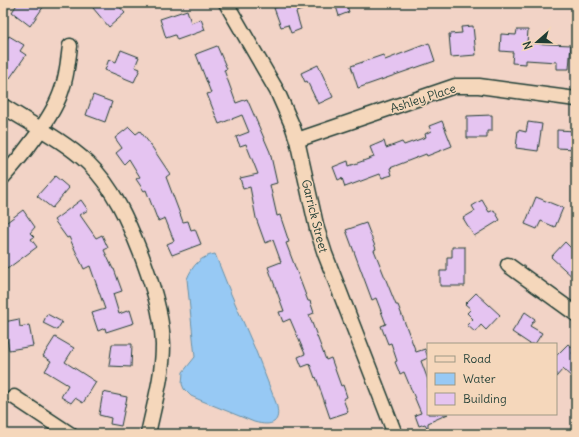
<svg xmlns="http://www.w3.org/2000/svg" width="579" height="437" viewBox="0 0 579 437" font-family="Delius,sans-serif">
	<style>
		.water { fill: #97c9f4; stroke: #6791a7 }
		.building { fill: #e5c4f1; stroke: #1f3d34 }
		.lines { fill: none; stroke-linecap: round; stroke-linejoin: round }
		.minor-casing { stroke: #1f3d34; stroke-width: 17 }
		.minor { stroke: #f5d7bb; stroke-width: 14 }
		.labels { text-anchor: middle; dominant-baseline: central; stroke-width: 3; stroke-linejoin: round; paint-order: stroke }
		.street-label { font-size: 12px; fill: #1f3d34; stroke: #f5d7bb }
	</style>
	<rect width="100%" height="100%" fill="#f2d3c6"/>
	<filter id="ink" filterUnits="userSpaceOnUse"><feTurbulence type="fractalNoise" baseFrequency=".025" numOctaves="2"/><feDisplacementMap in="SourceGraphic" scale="8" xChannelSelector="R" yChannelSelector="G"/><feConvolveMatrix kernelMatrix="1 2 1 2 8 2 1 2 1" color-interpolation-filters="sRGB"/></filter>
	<g filter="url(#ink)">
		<path class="water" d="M 215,254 L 231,294 L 255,349 L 276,403 C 282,423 272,427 254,422 L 200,400 L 191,396 L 184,389 L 182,384 L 183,372 L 195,357 L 187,279 C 192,266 201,256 215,254 Z"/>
		<g class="building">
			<path d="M 18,3 L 46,3 L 30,26 L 12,12 Z"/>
			<path d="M 99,3 L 116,3 L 125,13 L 109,27 L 93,8 Z"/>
			<path d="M 278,3 L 318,3 L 318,4 L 296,12 L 301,29 L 291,33 L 288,25 L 281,27 L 274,8 L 280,6 Z"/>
			<path d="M 335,3 L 346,3 L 349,12 L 339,16 Z"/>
			<path d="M 187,10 L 191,23 L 201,19 L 205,30 L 177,40 L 175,35 L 166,38 L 160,19 Z"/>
			<path d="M 473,26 L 476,55 L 451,57 L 449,34 L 462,33 L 461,27 Z"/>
			<path d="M 517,30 L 528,30 L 527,43 L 571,45 L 569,69 L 557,69 L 557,62 L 526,60 L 526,64 L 512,63 L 513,52 L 500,51 L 501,34 L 516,35 Z"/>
			<path d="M 9,36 L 24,45 L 20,51 L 26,55 L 10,78 L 3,73 L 3,44 Z"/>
			<path d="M 429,43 L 435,61 L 358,88 L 351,66 L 383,55 L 385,60 Z"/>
			<path d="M 217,46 L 227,69 L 224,70 L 236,103 L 247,99 L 270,152 L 277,183 L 270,185 L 277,216 L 280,215 L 289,242 L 286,243 L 308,301 L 310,301 L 314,313 L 309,315 L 326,360 L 331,358 L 341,386 L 343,385 L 347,397 L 343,399 L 348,412 L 330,418 L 316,377 L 315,378 L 310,364 L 302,367 L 298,357 L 305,354 L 290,319 L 283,322 L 279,312 L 284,311 L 268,267 L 281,262 L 273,240 L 265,243 L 256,218 L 250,187 L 243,189 L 240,178 L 258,174 L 246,144 L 240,146 L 236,137 L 249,132 L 242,115 L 219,124 L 207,94 L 211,93 L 196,54 Z"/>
			<path d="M 121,50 L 139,57 L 135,67 L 140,69 L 134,82 L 105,70 L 109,59 L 116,62 Z"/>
			<path d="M 318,65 L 333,97 L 318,104 L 307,81 L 305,82 L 301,73 Z"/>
			<path d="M 93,95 L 112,102 L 105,122 L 86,115 Z"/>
			<path d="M 492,115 L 492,131 L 487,131 L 487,138 L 467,138 L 467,116 Z"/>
			<path d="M 442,121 L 452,146 L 427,156 L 426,154 L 390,168 L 392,175 L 382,178 L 380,174 L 345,187 L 342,178 L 338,180 L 333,167 L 348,161 L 349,166 L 374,157 L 370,147 L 384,141 L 386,148 L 402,142 L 404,145 L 426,137 L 425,134 L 431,131 L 429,126 Z"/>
			<path d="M 528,122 L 542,124 L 538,151 L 516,148 L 518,130 L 526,132 Z"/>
			<path d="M 129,127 L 136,134 L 140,131 L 150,144 L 170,174 L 166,177 L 183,222 L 188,221 L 191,230 L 195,229 L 201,244 L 172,255 L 167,244 L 174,241 L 165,218 L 158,221 L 146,190 L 144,191 L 136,179 L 140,177 L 129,159 L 124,164 L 116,153 L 122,148 L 115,138 Z"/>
			<path d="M 557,130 L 576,131 L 576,149 L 557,148 Z"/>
			<path d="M 55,176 L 69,188 L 52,208 L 37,196 Z"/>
			<path d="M 536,197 L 563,208 L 555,227 L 541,221 L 537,229 L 525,224 Z"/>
			<path d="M 81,200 L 88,210 L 80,215 L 96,238 L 102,235 L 108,248 L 104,250 L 113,269 L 114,269 L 122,291 L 113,294 L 119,314 L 130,310 L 134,323 L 106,332 L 105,328 L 98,331 L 92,313 L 105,309 L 90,266 L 84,269 L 69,237 L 67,238 L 54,220 Z"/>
			<path d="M 482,200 L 489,212 L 494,210 L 500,220 L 474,236 L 463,218 L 475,211 L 472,206 Z"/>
			<path d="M 23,210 L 35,227 L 30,233 L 34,237 L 31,239 L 37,247 L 7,269 L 3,264 L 3,225 Z"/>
			<path d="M 366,223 L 376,249 L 374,250 L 396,305 L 398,305 L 416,352 L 425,349 L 428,358 L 421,361 L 428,380 L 428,414 L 448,414 L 428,423 L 428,429 L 425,424 L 419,426 L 415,415 L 421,413 L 404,372 L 400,374 L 395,362 L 397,361 L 391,343 L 388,344 L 381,326 L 386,324 L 376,298 L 372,300 L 346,230 Z"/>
			<path d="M 565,242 L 576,253 L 576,280 L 551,257 Z"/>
			<path d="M 452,247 L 465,247 L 465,286 L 440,286 L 440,271 L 447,271 L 447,257 L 452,257 Z"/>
			<path d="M 476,293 L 500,315 L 486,330 L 481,325 L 475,332 L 467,325 L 473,319 L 467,313 L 471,309 L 465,304 Z"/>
			<path d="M 525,312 L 535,319 L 530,326 L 542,333 L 535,344 L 530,344 L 512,332 Z"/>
			<path d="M 47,314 L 62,322 L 57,330 L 43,323 Z"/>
			<path d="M 19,319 L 20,327 L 29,325 L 33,346 L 9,350 L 4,322 Z"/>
			<path d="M 55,337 L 74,348 L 65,362 L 96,382 L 83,403 L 75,398 L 71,403 L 61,397 L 68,385 L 45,371 L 51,361 L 43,356 Z"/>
			<path d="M 112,344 L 132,344 L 131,367 L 109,366 Z"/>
			<path d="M 568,344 L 575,350 L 572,353 L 576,357 L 576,381 L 563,369 L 556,377 L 556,356 Z"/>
			<path d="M 103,392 L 127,397 L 121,426 L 110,424 L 111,418 L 99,415 Z"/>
		</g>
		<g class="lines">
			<defs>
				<g id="minor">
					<path d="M 226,3 L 277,91 L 292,125 L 297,140 L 317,229 L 325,254 L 395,434"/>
					<path d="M 3,106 C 31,124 63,140 88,163 C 114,188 128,221 141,254 C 152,284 162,312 163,345 C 163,375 154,405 148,434"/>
					<path d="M 297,140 L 455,86 L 479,86 L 576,99"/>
					<path d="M 3,177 C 22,156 54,116 62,89 C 67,76 68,61 70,46"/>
					<path d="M 508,265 L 576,314"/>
					<path d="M 14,397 L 70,434"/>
				</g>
			</defs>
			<use href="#minor" class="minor-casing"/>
			<use href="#minor" class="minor"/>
		</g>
	</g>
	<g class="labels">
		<g class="street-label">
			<text transform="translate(423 98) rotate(-18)">Ashley Place</text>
			<text transform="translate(315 216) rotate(76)">Garrick Street</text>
		</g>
	</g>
	<rect width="579" height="437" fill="none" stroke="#f5d7bb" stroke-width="16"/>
	<rect x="8" y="8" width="563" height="421" fill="none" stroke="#1f3d34" stroke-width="1.5" filter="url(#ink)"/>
	<rect x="427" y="343" width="130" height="72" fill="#f5d7bb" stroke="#9f9985"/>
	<rect x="435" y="356" width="20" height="6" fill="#f5d7bb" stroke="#9f9985"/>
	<text x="463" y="363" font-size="12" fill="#1f3d34">Road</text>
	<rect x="435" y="373" width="20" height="12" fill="#97c9f4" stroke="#9f9985"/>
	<text x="463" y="383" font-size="12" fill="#1f3d34">Water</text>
	<rect x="435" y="393" width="20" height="12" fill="#e5c4f1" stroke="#9f9985"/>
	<text x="463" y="403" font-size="12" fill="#1f3d34">Building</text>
	<g transform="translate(537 42) rotate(250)" stroke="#f5d7bb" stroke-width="3" paint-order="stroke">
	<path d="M0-3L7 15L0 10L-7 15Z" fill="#1f3d34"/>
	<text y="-6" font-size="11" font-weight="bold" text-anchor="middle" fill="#1f3d34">N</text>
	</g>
</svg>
